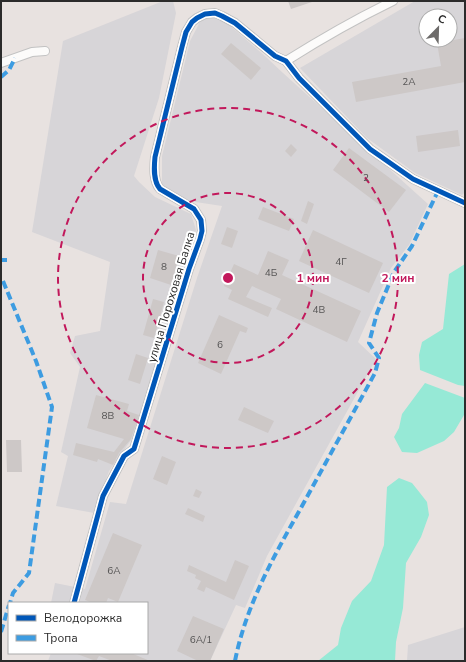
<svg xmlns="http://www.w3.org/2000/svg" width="466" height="662" viewBox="0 0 466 662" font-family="'Nunito Sans',sans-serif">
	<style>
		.industrial { fill: #d7d5d8; fill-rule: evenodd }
		.water { fill: #96e9d6 }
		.building { fill: #cdc8c7 }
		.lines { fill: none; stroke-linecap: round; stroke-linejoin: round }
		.minor-casing { stroke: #c2c2c2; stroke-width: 10 }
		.minor { stroke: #fcfbfa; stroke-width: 8 }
		.quiet { stroke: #3d9ce1; stroke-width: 4; stroke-dasharray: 8 4; stroke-linecap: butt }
		.cycleway-casing { stroke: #fff; stroke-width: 8 }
		.cycleway { stroke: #0057b8; stroke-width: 5 }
		.ring { fill: none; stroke: #c2185b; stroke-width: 2; stroke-dasharray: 7 5 }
		.labels { text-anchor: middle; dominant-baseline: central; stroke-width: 4; stroke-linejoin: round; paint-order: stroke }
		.number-label { font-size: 10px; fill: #555454 }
		.street-label { font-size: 12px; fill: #2b2b2b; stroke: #fff }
		.centre { fill: #c2185b; stroke: #fff; stroke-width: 2 }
		.ring-label { font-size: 12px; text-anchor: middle; font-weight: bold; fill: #c2185b; stroke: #fff; stroke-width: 4; stroke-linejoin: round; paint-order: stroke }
	</style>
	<rect width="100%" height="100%" fill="#e8e2e0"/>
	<g class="industrial">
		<path d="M 163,1 L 173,1 L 176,13 L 159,98 L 134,176 L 139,182 L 155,197 L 191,214 L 196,230 L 134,436 L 109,471 L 94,513 L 56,506 L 68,456 L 61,452 L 80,367 L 70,353 L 75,336 L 100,331 L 110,262 L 32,232 L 63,41 Z"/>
		<path d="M 415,1 L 465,1 L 465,192 L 462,195 L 415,173 L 367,138 L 300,68 ZM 426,16 L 450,16 L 450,40 L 426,40 Z"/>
		<path d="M 212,15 L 227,23 L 266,57 L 283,73 L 428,204 L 409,245 L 391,268 L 358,342 L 376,359 L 267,556 L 245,608 L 236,605 L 210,661 L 48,661 L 51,653 L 147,653 L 147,603 L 51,603 L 55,583 L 85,589 L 110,502 L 126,504 L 197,278 L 222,206 L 189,201 L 162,188 L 162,156 L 190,41 L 202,18 Z"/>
		<path d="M 465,627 L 465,661 L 407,661 L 408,645 Z"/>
	</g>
	<g class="water">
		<path d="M 465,264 L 465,386 L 458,385 L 420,370 L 419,355 L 422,342 L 443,329 L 449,274 Z"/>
		<path d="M 425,383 L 465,398 L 464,415 L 454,432 L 444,441 L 417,453 L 402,452 L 394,437 L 399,428 L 402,414 Z"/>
		<path d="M 399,478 L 412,483 L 420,493 L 427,502 L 429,515 L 421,537 L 406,563 L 403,608 L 396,642 L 395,661 L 318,661 L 338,645 L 341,628 L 352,601 L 371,581 L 384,545 L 387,487 Z"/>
	</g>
	<g class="building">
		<path d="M 288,1 L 311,1 L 312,2 L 291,9 Z"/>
		<path d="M 465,38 L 465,82 L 356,102 L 352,82 L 441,66 L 437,43 Z"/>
		<path d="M 231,43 L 261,68 L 251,80 L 221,54 Z"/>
		<path d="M 458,130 L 460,146 L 418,152 L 416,136 Z"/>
		<path d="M 291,144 L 297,150 L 291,157 L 285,151 Z"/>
		<path d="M 349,148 L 406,190 L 389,212 L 333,170 Z"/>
		<path d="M 308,201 L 314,204 L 307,224 L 301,221 Z"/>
		<path d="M 263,207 L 294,219 L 289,231 L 258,219 Z"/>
		<path d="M 227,227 L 238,231 L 232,248 L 221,244 Z"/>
		<path d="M 313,230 L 383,263 L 369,293 L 299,261 Z"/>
		<path d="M 158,250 L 179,256 L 171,285 L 150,278 Z"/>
		<path d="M 268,251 L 289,260 L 282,275 L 361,311 L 347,342 L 276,309 L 281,299 L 252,286 L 246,297 L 272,308 L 268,317 L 228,299 L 232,290 L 224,286 L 234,264 L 258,275 Z"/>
		<path d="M 153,299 L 164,302 L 154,338 L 143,335 Z"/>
		<path d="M 219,315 L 248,328 L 246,333 L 240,331 L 221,374 L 198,363 Z"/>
		<path d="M 136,354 L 148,358 L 140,384 L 128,380 Z"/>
		<path d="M 96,395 L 129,404 L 127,411 L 139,415 L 131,439 L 119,453 L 113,465 L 98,459 L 97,462 L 73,455 L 76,443 L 114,452 L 124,439 L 87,428 Z"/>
		<path d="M 244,407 L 274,421 L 268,433 L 238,420 Z"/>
		<path d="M 6,440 L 21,440 L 22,472 L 7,472 Z"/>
		<path d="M 162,456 L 176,462 L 167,485 L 153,479 Z"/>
		<path d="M 196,489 L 202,492 L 199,498 L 193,496 Z"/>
		<path d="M 188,508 L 205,516 L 203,522 L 185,514 Z"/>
		<path d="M 113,533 L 142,545 L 118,602 L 108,598 L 106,603 L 93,603 L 85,600 Z"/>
		<path d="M 235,560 L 249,566 L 234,600 L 206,587 L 204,592 L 197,589 L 201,581 L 195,578 L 196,575 L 187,571 L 189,565 L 226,582 Z"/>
		<path d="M 193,616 L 224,629 L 210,661 L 195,661 L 196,660 L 177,651 Z"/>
		<path d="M 131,653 L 150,661 L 112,661 L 99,656 L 96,661 L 77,654 Z"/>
	</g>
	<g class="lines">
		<defs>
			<g id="minor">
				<path d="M 286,61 C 321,39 356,19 393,1"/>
				<path d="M 1,63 L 32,52 L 45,51"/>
				<path d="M 74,603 L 103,496 L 124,456 L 134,449 L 189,269 L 200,239 L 202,231 L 201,220 L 194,209 L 160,189 C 153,181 154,167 155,157 L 182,47 L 186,32 L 192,22 L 197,18 L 205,14 L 215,13 L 222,16 L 235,23 L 275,56 L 286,61 L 299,78 L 370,149 L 413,179 L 465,203"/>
			</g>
		</defs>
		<use href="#minor" class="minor-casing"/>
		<use href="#minor" class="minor"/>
		<g class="quiet">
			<path d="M 1,77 L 9,70 L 15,58"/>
			<path d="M 1,260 L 7,260"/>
			<path d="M 3,281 L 36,361 L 52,407 L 29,573 L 13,593 L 10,603"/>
			<path d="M 1,632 L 9,605"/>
			<path d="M 235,661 C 246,605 274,556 302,506 C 326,462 351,417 375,373 L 379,358 L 369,343 L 377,313 L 394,272 L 412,246 L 438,191"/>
		</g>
		<defs>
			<path id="cycleway" d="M 74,603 L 103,496 L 124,456 L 134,449 L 189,269 L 200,239 L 202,231 L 201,220 L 194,209 L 160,189 C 153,181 154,167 155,157 L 182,47 L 186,32 L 192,22 L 197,18 L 205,14 L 215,13 L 222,16 L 235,23 L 275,56 L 286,61 L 299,78 L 370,149 L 413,179 L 465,203"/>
		</defs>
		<use href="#cycleway" class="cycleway-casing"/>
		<use href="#cycleway" class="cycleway"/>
	</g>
	<g class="ring">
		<circle cx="228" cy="278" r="85"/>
		<circle cx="228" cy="278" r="170"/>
	</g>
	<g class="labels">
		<g class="number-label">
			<text x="409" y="82">2А</text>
			<text x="366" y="178">2</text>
			<text x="341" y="262">4Г</text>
			<text x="164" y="267">8</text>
			<text x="271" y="273">4Б</text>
			<text x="319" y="310">4В</text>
			<text x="220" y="345">6</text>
			<text x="108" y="416">8В</text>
			<text x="114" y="571">6А</text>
			<text x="201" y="640">6А/1</text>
		</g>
		<g class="street-label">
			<text transform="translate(171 297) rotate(-73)">улица Пороховая Балка</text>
		</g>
	</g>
	<circle cx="228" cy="278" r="6" class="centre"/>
	<g class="ring-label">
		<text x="313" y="282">1 мин</text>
		<text x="398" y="282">2 мин</text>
	</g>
	<rect width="466" height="662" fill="none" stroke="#2b2b2b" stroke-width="4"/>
	<rect x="8" y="602" width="140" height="52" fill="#ffffff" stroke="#aaaaaa"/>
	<rect x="16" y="615" width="20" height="6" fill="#0057b8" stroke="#aaaaaa"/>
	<text x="44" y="622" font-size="12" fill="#2b2b2b">Велодорожка</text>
	<rect x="16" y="635" width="20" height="6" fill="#3d9ce1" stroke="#aaaaaa"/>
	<text x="44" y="642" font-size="12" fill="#2b2b2b">Тропа</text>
	<g transform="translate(438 28) rotate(23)"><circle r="19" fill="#ffffff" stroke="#aaaaaa"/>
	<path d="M0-3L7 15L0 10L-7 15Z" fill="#6d6b6a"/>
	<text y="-6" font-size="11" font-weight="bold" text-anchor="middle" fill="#2b2b2b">С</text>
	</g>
</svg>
